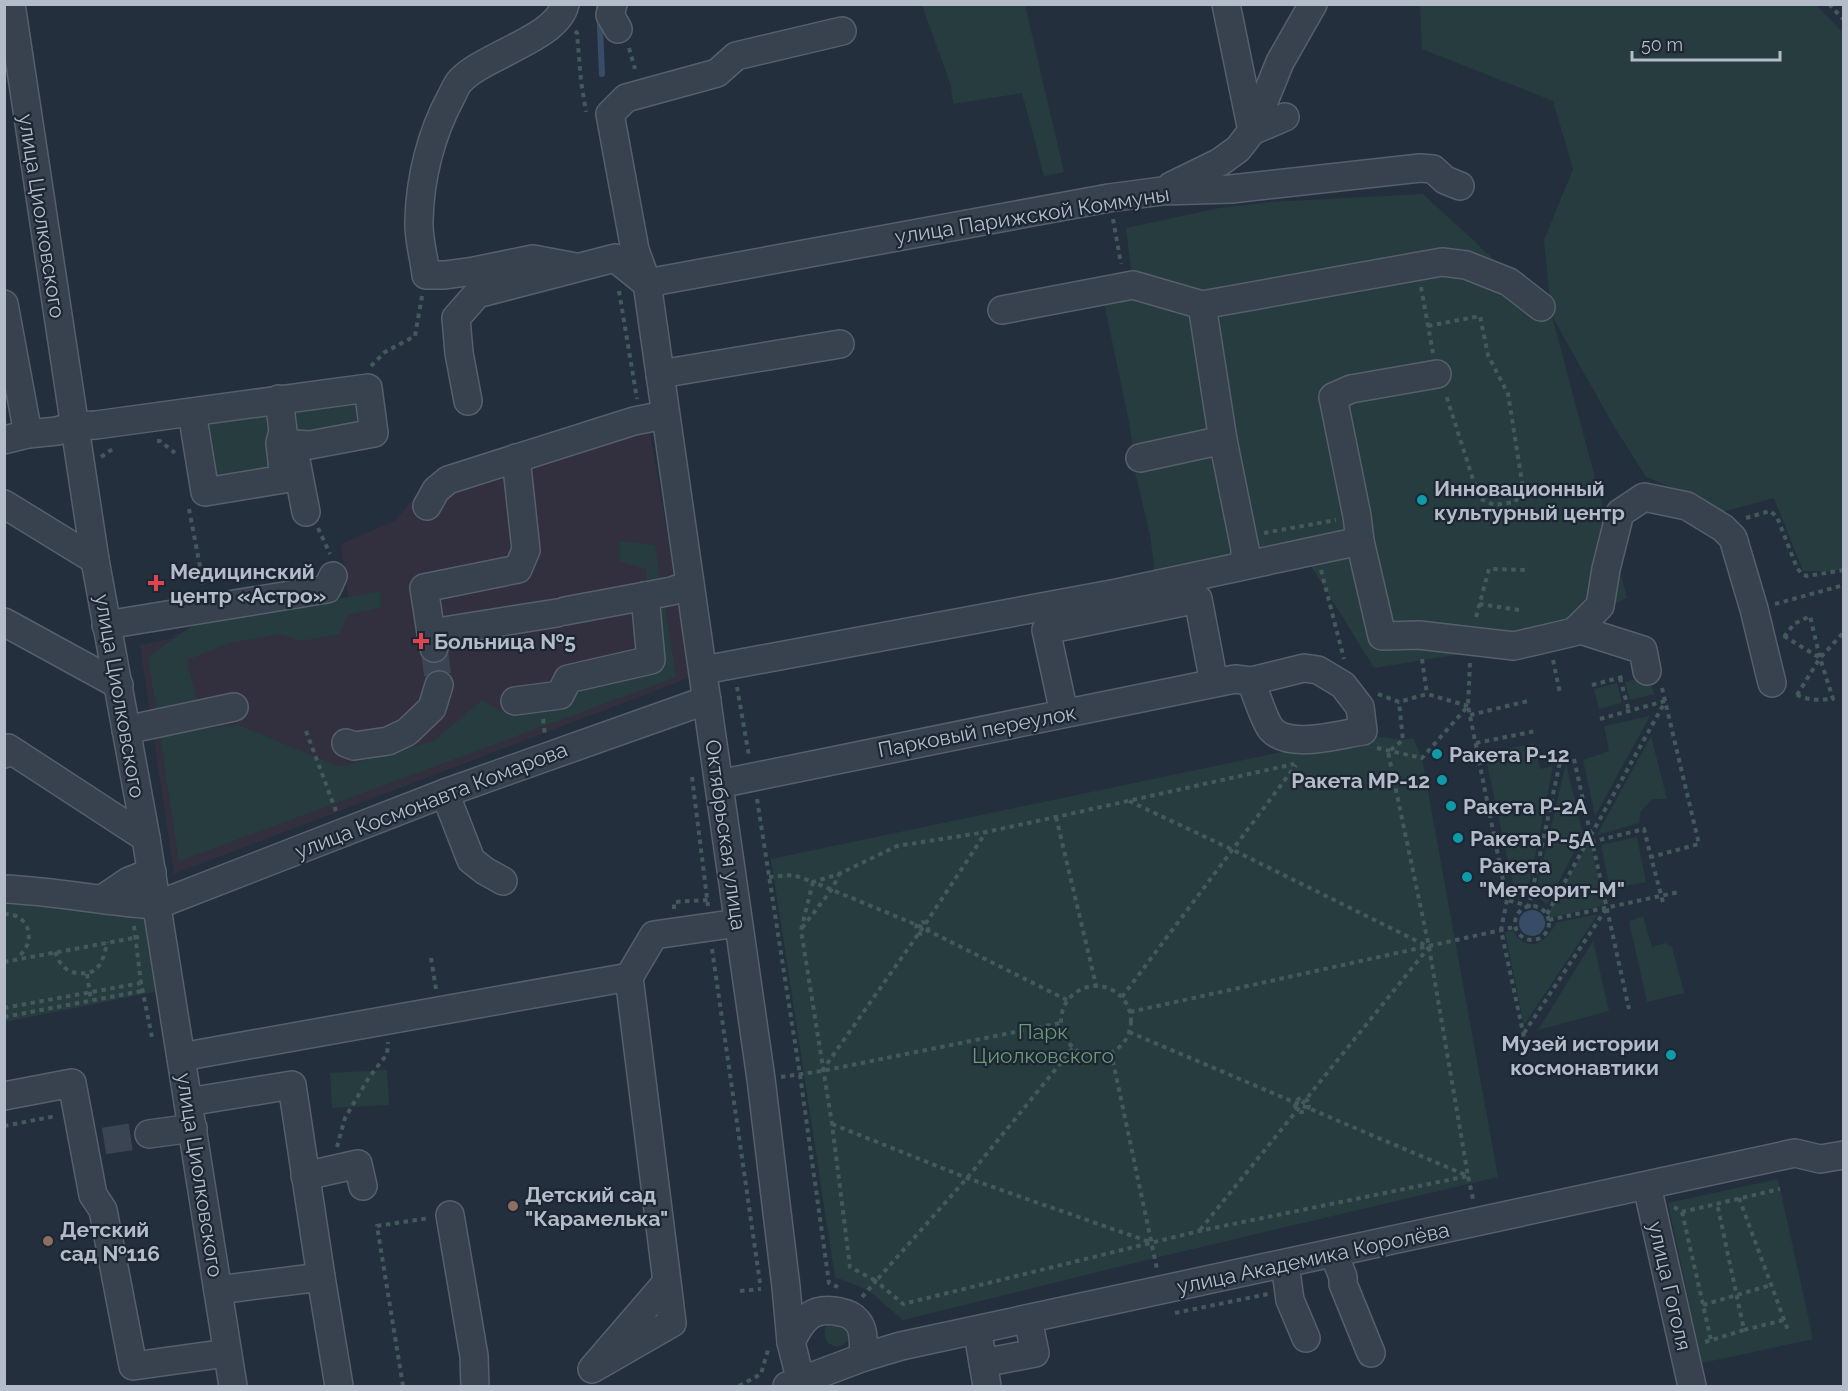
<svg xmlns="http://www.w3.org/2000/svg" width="1848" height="1391" viewBox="0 0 1848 1391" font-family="Raleway,sans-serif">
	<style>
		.medical { fill: #32303f }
		.green { fill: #263c3f }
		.water { fill: #394c67 }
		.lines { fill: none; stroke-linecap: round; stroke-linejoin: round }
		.stream { stroke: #394c67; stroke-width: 6 }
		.minor-tunnel { stroke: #3a4453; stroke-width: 27; stroke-dasharray: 27 14; stroke-linecap: butt }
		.minor-casing { stroke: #565f6c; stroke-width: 30 }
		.path { stroke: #44595c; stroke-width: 4; stroke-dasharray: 4.5 4.5; stroke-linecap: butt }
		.minor { stroke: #38414e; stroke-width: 27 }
		.culture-dot { fill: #0f9aa8; stroke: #1d2633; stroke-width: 2 }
		.health-dot { fill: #e0444e; stroke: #1d2633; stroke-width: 2 }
		.education-dot { fill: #8d6e63; stroke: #1d2633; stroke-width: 2 }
		.labels { text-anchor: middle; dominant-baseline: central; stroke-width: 4.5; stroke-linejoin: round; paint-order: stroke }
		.street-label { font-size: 21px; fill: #b4bcc9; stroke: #1d2633 }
		.poi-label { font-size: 21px; font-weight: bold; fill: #b4bcc9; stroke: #1d2633; text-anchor: start }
		.park-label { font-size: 21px; fill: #6b9a76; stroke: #1d2633 }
	</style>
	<rect width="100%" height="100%" fill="#242f3e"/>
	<path class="medical" d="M 646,409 L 691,675 L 681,681 L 174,874 L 140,645 L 174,638 L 174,635 L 349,602 L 341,544 L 396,520 L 434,472 L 495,452 Z"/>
	<g class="green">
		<path d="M 922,5 L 1025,5 L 1064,172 L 1044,176 L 1022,93 L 953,104 L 951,86 Z"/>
		<path d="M 1420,5 L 1816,5 L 1843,33 L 1844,566 L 1836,571 L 1803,571 L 1774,498 L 1700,518 L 1672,488 L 1646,477 L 1612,423 L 1552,316 L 1627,598 L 1523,644 L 1374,668 L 1310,564 L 1154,600 L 1154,564 L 1150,535 L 1136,476 L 1130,426 L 1104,303 L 1133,285 L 1126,228 L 1219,208 L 1271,202 L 1423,194 L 1551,312 L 1544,240 L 1573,169 L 1553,101 L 1422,49 Z"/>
		<path d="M 358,397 L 364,421 L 294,436 L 292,401 Z"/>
		<path d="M 262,413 L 268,418 L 276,467 L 216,478 L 207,426 L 212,421 Z"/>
		<path d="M 619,541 L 655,545 L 676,677 L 179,861 L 148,657 L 192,626 L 381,591 L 382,607 L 347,615 L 340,634 L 301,641 L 281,634 L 229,643 L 187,660 L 197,701 L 172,707 L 180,732 L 238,725 L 340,767 L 434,741 L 482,700 L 509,716 L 656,667 L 646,569 L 619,561 Z"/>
		<path d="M 1649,676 L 1654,694 L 1630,700 L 1625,682 Z"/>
		<path d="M 1617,683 L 1622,703 L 1599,709 L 1594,689 Z"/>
		<path d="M 1650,716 L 1595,816 L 1583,760 L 1609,751 L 1604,726 Z"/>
		<path d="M 1374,736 L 1403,740 L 1413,738 L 1422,758 L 1498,1177 L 1155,1258 L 903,1320 L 868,1290 L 835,1277 L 771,859 L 1277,753 Z"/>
		<path d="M 1651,736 L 1667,799 L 1652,799 L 1641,811 L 1639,823 L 1597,835 Z"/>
		<path d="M 1534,743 L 1540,769 L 1553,766 L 1527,896 L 1516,898 L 1485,754 Z"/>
		<path d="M 1566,763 L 1583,835 L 1547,904 L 1535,895 Z"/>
		<path d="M 1637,837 L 1646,882 L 1610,889 L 1601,845 Z"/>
		<path d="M 1587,845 L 1591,845 L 1604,905 L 1550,918 L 1548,913 Z"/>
		<path d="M 5,895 L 151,911 L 164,990 L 5,1022 Z"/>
		<path d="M 1598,914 L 1524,1025 L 1505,932 L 1513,931 C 1528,955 1546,943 1556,923 Z"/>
		<path d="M 1643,916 L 1652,947 L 1665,943 L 1672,947 L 1684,993 L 1647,1002 L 1629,921 Z"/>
		<path d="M 1593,941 L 1609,1011 L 1538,1030 Z"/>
		<path d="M 387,1070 L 389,1105 L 332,1108 L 330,1073 Z"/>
		<path d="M 1778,1179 L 1813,1339 L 1702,1363 L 1668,1203 Z"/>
		<path d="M 839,1319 L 851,1336 C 841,1356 817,1344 827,1324 Z"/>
	</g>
	<circle class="water" cx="1532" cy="923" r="13"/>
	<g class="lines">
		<path class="stream" d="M 599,4 L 602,74"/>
		<g class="minor-tunnel">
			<path d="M 434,648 L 439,685"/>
			<path d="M 104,1141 L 149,1134"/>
		</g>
		<defs>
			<g id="minor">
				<path d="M 11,4 L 95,560 L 146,838 L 233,1386"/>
				<path d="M 565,4 C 558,38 484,55 460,81 C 456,85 454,92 451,97 C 431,134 420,178 419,220 C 418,238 424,257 426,275 L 445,275 L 474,271 L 533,259 L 576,267"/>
				<path d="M 613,4 L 610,15 L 618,29"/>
				<path d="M 1285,117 L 1252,131 L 1280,62 L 1313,4"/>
				<path d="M 1171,186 L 1220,162 L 1238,149 L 1252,131 L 1226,4"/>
				<path d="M 647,283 L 1109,198 L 1162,191 L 1231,189 L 1420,168 L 1433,169 L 1445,180 L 1460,186"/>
				<path d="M 4,304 L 28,434"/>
				<path d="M 1202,305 L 1442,262 L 1466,265 L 1509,282 L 1541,307"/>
				<path d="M 1002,310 L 1133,285 L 1202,305 L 1223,440"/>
				<path d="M 660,374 L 840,344"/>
				<path d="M 1437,374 L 1351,389 L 1333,397 L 1357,516 L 1360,541 L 1382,636 L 1419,635 L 1514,646 L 1574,632 L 1600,606 L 1606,569 L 1620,513 L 1644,497 L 1687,506 L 1723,528 L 1733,538 L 1754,609 L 1772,683"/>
				<path d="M 468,401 L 459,353 L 456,318 L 477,294 L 615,258 L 646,283"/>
				<path d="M 192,412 L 205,492 L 284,479 L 280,443 L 283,431 L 279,399"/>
				<path d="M 4,440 L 28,434 L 57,431 L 74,426 L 96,425 L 368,388 L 374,433 L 310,445 L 293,444"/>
				<path d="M 294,450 L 306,512"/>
				<path d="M 1140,458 L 1223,440 L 1245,549 L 1245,565"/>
				<path d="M 4,504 L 95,560"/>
				<path d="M 427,506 L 436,490 L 448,480 L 634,421 L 665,415"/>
				<path d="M 565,611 L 672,591 L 689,585"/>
				<path d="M 4,622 L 119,685"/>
				<path d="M 106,625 L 327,589 L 333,576"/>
				<path d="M 1577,629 L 1643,650 L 1647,671"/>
				<path d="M 431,633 L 424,588 L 518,569 L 526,550 L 516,458"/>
				<path d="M 434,648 L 431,633 L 557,613"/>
				<path d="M 1304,668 L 1318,670 L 1343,685 L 1360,707 L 1363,731 C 1340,734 1289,750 1271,729 C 1265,722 1255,692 1251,681 Z"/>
				<path d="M 704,670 L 1117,593 L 1360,541"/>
				<path d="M 515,701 L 560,695 L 568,679 L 651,660 L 645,596"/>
				<path d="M 1064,713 L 1046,630 L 1198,599 L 1214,683"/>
				<path d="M 126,730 L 234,707"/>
				<path d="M 346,743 L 354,746 L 388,741 L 407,732 L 432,708 L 439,685"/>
				<path d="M 4,754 L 8,748 L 146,838"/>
				<path d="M 719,784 L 1235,679 L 1251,681"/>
				<path d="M 445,793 L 471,860 L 485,871 L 503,881"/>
				<path d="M 4,889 C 56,891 106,902 157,905 L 445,793 L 707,700"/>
				<path d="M 104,898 L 129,881 L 152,872"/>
				<path d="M 629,977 L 667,1282 L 672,1323 L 592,1369 L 667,1282"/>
				<path d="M 181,1057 L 629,977 L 654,935 L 738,923"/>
				<path d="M 4,1096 L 72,1083 L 93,1195 L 103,1210 L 133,1366 L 227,1353"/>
				<path d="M 188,1102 L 292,1085 L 321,1277"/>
				<path d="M 149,1134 L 193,1128"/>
				<path d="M 305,1176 L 358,1164 L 363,1186"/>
				<path d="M 1647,1186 L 1692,1386"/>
				<path d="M 450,1215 L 474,1356 L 475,1386"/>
				<path d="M 1334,1254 L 1343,1277 L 1343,1284 L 1371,1353"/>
				<path d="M 1285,1264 L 1290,1300 L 1306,1338"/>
				<path d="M 218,1290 L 321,1277 L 339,1386"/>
				<path d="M 791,1342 C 802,1319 812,1306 840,1312 C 846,1313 853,1316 857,1321 C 865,1329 863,1346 864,1357"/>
				<path d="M 980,1345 L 987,1386"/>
				<path d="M 983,1363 L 1035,1353 L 1028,1319"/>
				<path d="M 787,1386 L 864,1357 L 901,1346 L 1795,1153 L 1820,1159 L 1844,1155"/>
				<path d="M 802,1386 L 791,1342 L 786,1287 L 761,1079 L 647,283 L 635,250 L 610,114 L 626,98 L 717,73 L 736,56 L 842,31"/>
			</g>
		</defs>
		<use href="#minor" class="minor-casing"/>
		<g class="path">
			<path d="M 1829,4 L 1844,20"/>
			<path d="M 575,31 L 577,33 L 581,81 L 586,112"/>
			<path d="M 629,48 L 635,69"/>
			<path d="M 1113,219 L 1121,264"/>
			<path d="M 1421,287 L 1433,353"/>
			<path d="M 619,291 L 637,399"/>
			<path d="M 1428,326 L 1480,316 L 1488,355 L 1508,394 L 1523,488 L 1515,502 L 1494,505 L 1479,498 L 1446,395"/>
			<path d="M 371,366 L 385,352 L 415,336 L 422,296"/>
			<path d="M 157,441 L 160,441 L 175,453"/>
			<path d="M 101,457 L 114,448"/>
			<path d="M 189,509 L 204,587"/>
			<path d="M 1746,518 L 1770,511 L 1777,517 L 1797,568 L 1802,574 L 1807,576 L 1844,570"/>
			<path d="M 318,528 L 330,554"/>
			<path d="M 1264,533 L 1336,520"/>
			<path d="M 1321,570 L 1344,659"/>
			<path d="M 1479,604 L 1519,610"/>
			<path d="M 1775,604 L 1844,585"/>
			<path d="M 1476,617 L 1489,569 L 1525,570"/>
			<path d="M 1784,636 L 1820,658"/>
			<path d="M 1784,637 L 1794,624 L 1810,616 L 1820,658 L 1833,699 C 1819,700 1804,701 1793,692"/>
			<path d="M 1422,659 L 1427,694"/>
			<path d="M 1553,660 L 1560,693"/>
			<path d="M 1470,663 L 1468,706 L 1507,900 L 1529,906 L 1560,762"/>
			<path d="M 1620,678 L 1629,711"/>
			<path d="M 1592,685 L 1626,676"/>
			<path d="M 737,687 L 749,756"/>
			<path d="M 1662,688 L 1699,844 L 1651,857 L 1664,906"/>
			<path d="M 1378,694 L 1399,702 L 1427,694 L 1468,706"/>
			<path d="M 1797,695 L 1820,658 L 1844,632"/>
			<path d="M 1470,715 L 1528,701"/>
			<path d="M 543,719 L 545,735"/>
			<path d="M 1600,719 L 1665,701"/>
			<path d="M 306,731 L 336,811"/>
			<path d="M 1476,743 L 1536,731"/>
			<path d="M 1377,748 L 1422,758 L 1468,706"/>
			<path d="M 1574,759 L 1629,1009"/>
			<path d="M 692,777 L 708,906"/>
			<path d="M 757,799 L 800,1075 L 829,1283 L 838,1287"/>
			<path d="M 1129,801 L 1233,850 L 1429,947 L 1200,1230"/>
			<path d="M 1056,817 L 1096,985"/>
			<path d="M 1591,842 L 1644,829 L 1651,857"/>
			<path d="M 769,877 L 793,875 L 813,882 L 801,930 L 832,1124 L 850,1267 L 876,1281 L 967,1178 L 1073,1048"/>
			<path d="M 1507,900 L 1501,930 L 1524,1037"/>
			<circle cx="1532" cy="923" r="17"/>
			<path d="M 674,909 L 674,902 L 708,900"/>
			<path d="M 4,914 C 30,913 37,942 18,957"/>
			<path d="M 1547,914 L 1665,702"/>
			<path d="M 1549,920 L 1679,892"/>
			<circle cx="922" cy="928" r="6"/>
			<path d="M 134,926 L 141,983 L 152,1037"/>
			<path d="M 802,928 L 832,889 L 839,875"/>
			<path d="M 712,949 L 760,1283"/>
			<path d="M 55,952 C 57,956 59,962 62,965 C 66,970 73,973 79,973 C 99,976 104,959 107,942"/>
			<path d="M 431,958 L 436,989"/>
			<path d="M 4,962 L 139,937"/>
			<path d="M 87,974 L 91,1001"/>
			<circle cx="1096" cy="1021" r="35"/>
			<path d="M 1122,997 L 1296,765"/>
			<path d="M 1067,1000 L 917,925 L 813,882 L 839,874 L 897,846 L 986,832 L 1056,817 L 1294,764"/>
			<path d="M 4,1008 L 141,983"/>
			<path d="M 1130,1012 L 1515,927"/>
			<path d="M 4,1017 L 142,991"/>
			<path d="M 1129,1032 L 1468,1176 L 1473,1199"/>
			<path d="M 1524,1033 L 1606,909"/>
			<path d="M 1111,1052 L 1157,1269"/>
			<path d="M 822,1071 L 926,923 L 986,832"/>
			<path d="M 781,1077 L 822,1071 L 1060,1023"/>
			<circle cx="1302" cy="1105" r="7"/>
			<path d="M 832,1124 L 967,1178 L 1150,1242"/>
			<path d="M 4,1126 L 56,1116"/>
			<path d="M 337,1147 L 345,1118 L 368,1079 L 387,1054 L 388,1042"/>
			<path d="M 1739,1198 L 1789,1333"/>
			<path d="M 1674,1207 L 1682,1212 L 1780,1189"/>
			<path d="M 1682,1212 L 1711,1340"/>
			<path d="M 740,1291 L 761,1289"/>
			<path d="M 862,1297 L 876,1281 L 903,1304 L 1199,1231 L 1468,1176 L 1429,947 L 1388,752 L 1403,740 L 1399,702"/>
			<path d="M 1703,1305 L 1771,1285"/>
			<path d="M 1175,1313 L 1268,1294"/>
			<path d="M 1744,1330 L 1784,1320"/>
			<path d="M 1705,1342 L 1744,1330 L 1717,1203"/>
			<path d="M 403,1386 L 377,1226 L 429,1218"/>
			<path d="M 739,1386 L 761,1374 L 768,1350"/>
		</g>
		<use href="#minor" class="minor"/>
	</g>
	<g class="culture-dot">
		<circle cx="1422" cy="500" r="6"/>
		<circle cx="1437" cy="754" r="6"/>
		<circle cx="1442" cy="780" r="6"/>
		<circle cx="1451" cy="806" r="6"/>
		<circle cx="1458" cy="838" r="6"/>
		<circle cx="1467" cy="877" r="6"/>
		<circle cx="1671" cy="1055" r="6"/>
	</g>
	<g class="health-dot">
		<path d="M153 574h6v6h6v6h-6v6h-6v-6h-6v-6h6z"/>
		<path d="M418 632h6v6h6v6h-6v6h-6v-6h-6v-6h6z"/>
	</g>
	<g class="education-dot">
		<circle cx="513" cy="1206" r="6"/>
		<circle cx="48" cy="1241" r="6"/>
	</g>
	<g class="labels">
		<g class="street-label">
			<text transform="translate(1032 215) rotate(-9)">улица Парижской Коммуны</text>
			<text transform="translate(42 216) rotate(81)">улица Циолковского</text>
			<text transform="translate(120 696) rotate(80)">улица Циолковского</text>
			<text transform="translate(977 731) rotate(-11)">Парковый переулок</text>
			<text transform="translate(431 800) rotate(-21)">улица Космонавта Комарова</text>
			<text transform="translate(726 835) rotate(82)">Октябрьская улица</text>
			<text transform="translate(200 1175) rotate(81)">улица Циолковского</text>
			<text transform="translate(1313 1258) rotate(-12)">улица Академика Королёва</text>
			<text transform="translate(1670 1286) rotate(77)">улица Гоголя</text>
		</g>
		<g class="poi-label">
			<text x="1434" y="488">Инновационный<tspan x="1434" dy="24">культурный центр</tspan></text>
			<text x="170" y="571">Медицинский<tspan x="170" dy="24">центр «Астро»</tspan></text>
			<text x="434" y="641">Больница №5</text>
			<text x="1449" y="754">Ракета Р-12</text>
			<text x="1430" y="780" text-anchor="end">Ракета МР-12</text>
			<text x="1463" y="806">Ракета Р-2А</text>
			<text x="1470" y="838">Ракета Р-5А</text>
			<text x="1479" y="865">Ракета<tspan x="1479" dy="24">"Метеорит-М"</tspan></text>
			<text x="1659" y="1043" text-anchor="end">Музей истории<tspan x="1659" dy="24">космонавтики</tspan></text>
			<text x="525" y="1194">Детский сад<tspan x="525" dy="24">"Карамелька"</tspan></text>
			<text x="60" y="1229">Детский<tspan x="60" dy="24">сад №116</tspan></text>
		</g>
		<g class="park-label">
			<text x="1043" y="1031">Парк<tspan x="1043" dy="24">Циолковского</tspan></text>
		</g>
	</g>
	<rect width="1848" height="1391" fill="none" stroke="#b4bcc9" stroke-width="12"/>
	<path d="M1632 51v9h148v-9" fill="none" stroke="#b4bcc9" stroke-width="3"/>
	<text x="1641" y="51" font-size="18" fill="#b4bcc9" stroke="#1d2633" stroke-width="4.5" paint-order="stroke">50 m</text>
</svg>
